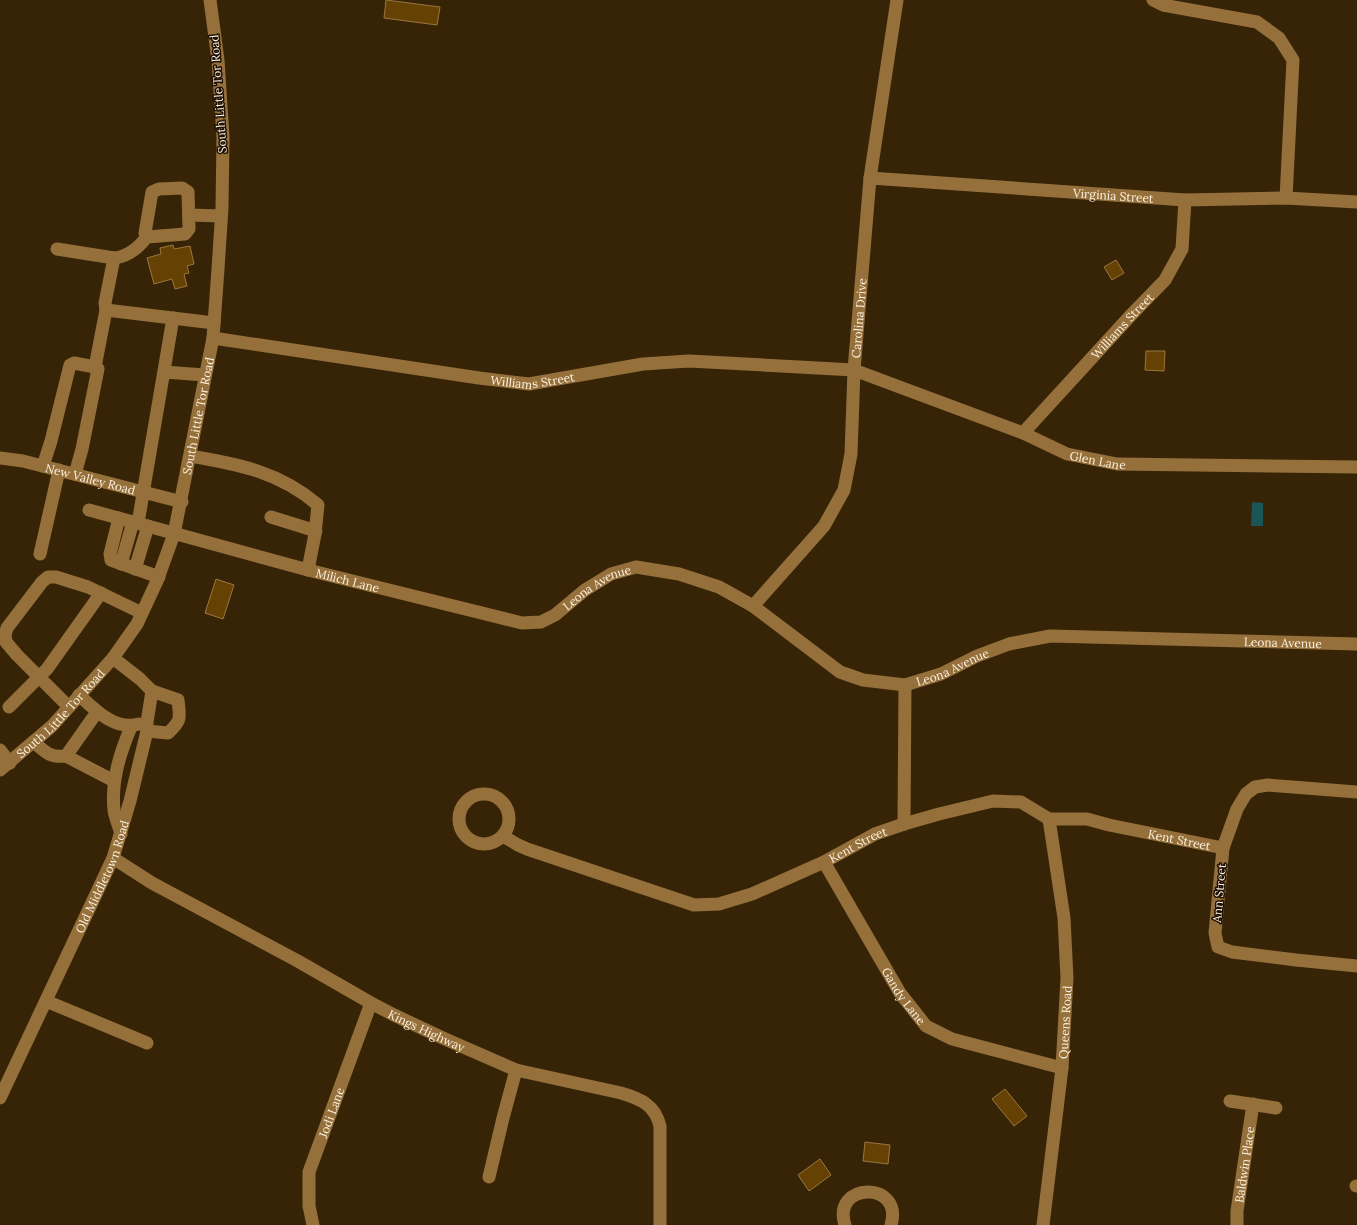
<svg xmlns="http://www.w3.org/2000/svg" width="1357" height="1225" viewBox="0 0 1357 1225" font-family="Lora,serif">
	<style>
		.water { fill: #1c5555 }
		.building { fill: #654204; stroke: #9b7640 }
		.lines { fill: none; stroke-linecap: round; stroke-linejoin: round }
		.minor { stroke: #95703b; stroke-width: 13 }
		.labels { text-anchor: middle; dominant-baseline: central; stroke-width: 3; stroke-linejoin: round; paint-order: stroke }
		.street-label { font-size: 12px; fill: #fdf1e0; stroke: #1c0e00 }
	</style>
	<rect width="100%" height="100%" fill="#372407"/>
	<path class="water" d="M 1252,502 L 1263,503 L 1263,526 L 1251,526 Z"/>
	<g class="building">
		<path d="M 386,0 L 440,7 L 437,25 L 384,18 Z"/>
		<path d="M 173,245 L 174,249 L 190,246 L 194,264 L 187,266 L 189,273 L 184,274 L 187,286 L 175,289 L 172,279 L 154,284 L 147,258 L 161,254 L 160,248 Z"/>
		<path d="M 1116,260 L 1124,273 L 1112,280 L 1104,267 Z"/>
		<path d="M 1146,351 L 1165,351 L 1164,371 L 1145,370 Z"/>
		<path d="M 216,579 L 234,585 L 223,619 L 205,613 Z"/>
		<path d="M 1005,1089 L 1027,1116 L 1014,1126 L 992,1099 Z"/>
		<path d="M 865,1142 L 890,1145 L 888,1164 L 863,1161 Z"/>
		<path d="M 820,1159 L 831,1175 L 809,1191 L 798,1175 Z"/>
	</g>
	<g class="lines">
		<g class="minor">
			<path d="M 1153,0 L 1163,5 L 1257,22 L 1279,38 L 1293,60 L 1286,198"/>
			<path id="s1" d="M 870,178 L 1185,200 L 1286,198 L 1357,202"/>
			<path d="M 189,215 L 221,216"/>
			<path d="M 57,249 L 114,258 C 127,257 139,247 147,237 L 185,234 L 189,229 L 188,192 L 182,188 L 159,189 L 152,192 L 145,233 L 147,237"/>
			<path d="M 114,258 L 105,303 L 106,310 L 214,323"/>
			<path id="s2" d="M 213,338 L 479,378 L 529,384 L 643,364 L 689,361 L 854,370 L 1023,433 L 1067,454 L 1117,464 L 1357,467"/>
			<path d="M 164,372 L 205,375"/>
			<path id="s3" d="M 1023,433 L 1132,314 L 1165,280 L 1182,249 L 1185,200"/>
			<path d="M 190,456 C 238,464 280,472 318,505 L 315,534 L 308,570"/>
			<path id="s4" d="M 0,458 L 23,461 L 182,502"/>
			<path d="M 43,466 L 51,441 L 70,365 L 74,363 L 95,367"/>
			<path d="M 75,474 L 82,449 L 98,369 L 95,367 L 106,310"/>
			<path id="s5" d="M 89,510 L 308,570 L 522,623 L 541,622 L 555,615 L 585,590 L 611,574 L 636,567 L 679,574 L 719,587 L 753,606 L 840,672 L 863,680 L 905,685 L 941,674 L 977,656 L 1009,644 L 1050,636 L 1357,644"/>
			<path d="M 271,517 L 316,531"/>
			<path d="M 119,518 L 110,554 L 111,560 L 159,577"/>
			<path d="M 138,523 L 173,318"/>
			<path d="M 40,554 L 59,470"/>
			<path d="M 121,564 L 133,522"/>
			<path d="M 135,569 L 148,526"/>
			<path id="s6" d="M 753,606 L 824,526 L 844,490 L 851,454 L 854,370 L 870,178 L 897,0"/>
			<path d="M 113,658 L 140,679 L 152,691 L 178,700 C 180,718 182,720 168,733 L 147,731"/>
			<path d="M 79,695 C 95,710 115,731 139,724"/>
			<path d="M 9,707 L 47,669 L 101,593"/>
			<path d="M 69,707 L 17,655 L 6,642 L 5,635 L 7,628 L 42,582 L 48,577 L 56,577 L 88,587 L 142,613"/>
			<path d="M 34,742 C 45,752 50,758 66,756 L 97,712"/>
			<path d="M 0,750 L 10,763"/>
			<path d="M 66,756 L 114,781"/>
			<path id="s7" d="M 0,770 L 52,726 L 113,658 L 137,624 L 157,581 L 174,534 L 213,338 L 218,269 L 222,208 L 223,137 L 218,60 L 210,0"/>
			<path d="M 1357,792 L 1268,785 L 1255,787 L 1246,794 L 1237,809 L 1223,848 L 1215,933 L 1218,947 L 1232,952 L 1296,960 L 1357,966"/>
			<circle cx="484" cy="819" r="25"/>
			<path d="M 904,824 L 905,685"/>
			<path d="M 121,834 C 119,826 115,818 114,810 C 111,781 120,753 131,727"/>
			<path id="s8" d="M 503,836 L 518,845 L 527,849 L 694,905 L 719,904 L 752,894 L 824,862 L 875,834 L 904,824 L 939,814 L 993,801 L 1021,802 L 1049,819 L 1087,819 L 1109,825 L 1223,848"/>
			<path id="s9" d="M 113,858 L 152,883 L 296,960 L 371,1003 L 394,1015 L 445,1039 L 516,1070 L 621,1093 C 641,1099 655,1105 660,1126 L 660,1225"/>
			<path id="s10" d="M 824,862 L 900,993 L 926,1026 L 952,1039 L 1062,1068"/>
			<path d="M 46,1001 L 147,1043"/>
			<path id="s11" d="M 0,1098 L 113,858 L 130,801 L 147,731 L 147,722 L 152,691"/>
			<path d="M 1230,1101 L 1276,1108"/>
			<path d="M 489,1177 L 503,1118 L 516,1070"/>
			<path d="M 1356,1186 L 1357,1186"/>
			<path id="s12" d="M 313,1225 L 309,1206 L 309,1172 L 371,1003"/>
			<path d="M 845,1225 C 831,1182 904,1180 891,1225"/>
			<path id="s13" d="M 1043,1225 L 1062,1068 L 1067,978 L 1064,918 L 1049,819"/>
			<path id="s14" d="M 1237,1225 L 1237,1211 L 1253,1104"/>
		</g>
	</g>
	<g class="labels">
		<g class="street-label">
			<text transform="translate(218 94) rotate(-94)">South Little Tor Road</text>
			<text stroke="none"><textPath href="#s1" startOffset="244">Virginia Street</textPath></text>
			<text stroke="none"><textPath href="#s6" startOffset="321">Carolina Drive</textPath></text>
			<text stroke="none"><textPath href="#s3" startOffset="146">Williams Street</textPath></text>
			<text stroke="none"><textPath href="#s2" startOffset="323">Williams Street</textPath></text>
			<text stroke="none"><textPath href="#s7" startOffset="419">South Little Tor Road</textPath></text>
			<text stroke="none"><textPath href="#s2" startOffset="907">Glen Lane</textPath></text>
			<text stroke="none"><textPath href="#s4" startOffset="93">New Valley Road</textPath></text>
			<text stroke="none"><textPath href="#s5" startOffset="268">Milich Lane</textPath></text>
			<text stroke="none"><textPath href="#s5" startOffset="533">Leona Avenue</textPath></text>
			<text stroke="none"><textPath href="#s5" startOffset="1265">Leona Avenue</textPath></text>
			<text stroke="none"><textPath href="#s5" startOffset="929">Leona Avenue</textPath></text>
			<text stroke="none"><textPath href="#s7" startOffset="83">South Little Tor Road</textPath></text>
			<text stroke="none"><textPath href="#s8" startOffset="716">Kent Street</textPath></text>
			<text stroke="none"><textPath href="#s8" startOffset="380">Kent Street</textPath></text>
			<text stroke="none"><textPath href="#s11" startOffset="244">Old Middletown Road</textPath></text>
			<text transform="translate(1219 893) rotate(-85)">Ann Street</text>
			<text stroke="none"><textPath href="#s10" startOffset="156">Gandy Lane</textPath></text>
			<text stroke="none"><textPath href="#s13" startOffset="204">Queens Road</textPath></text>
			<text stroke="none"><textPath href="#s9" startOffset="358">Kings Highway</textPath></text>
			<text stroke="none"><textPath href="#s12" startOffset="117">Jodi Lane</textPath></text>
			<text stroke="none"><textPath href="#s14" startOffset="61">Baldwin Place</textPath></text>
		</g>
	</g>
</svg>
